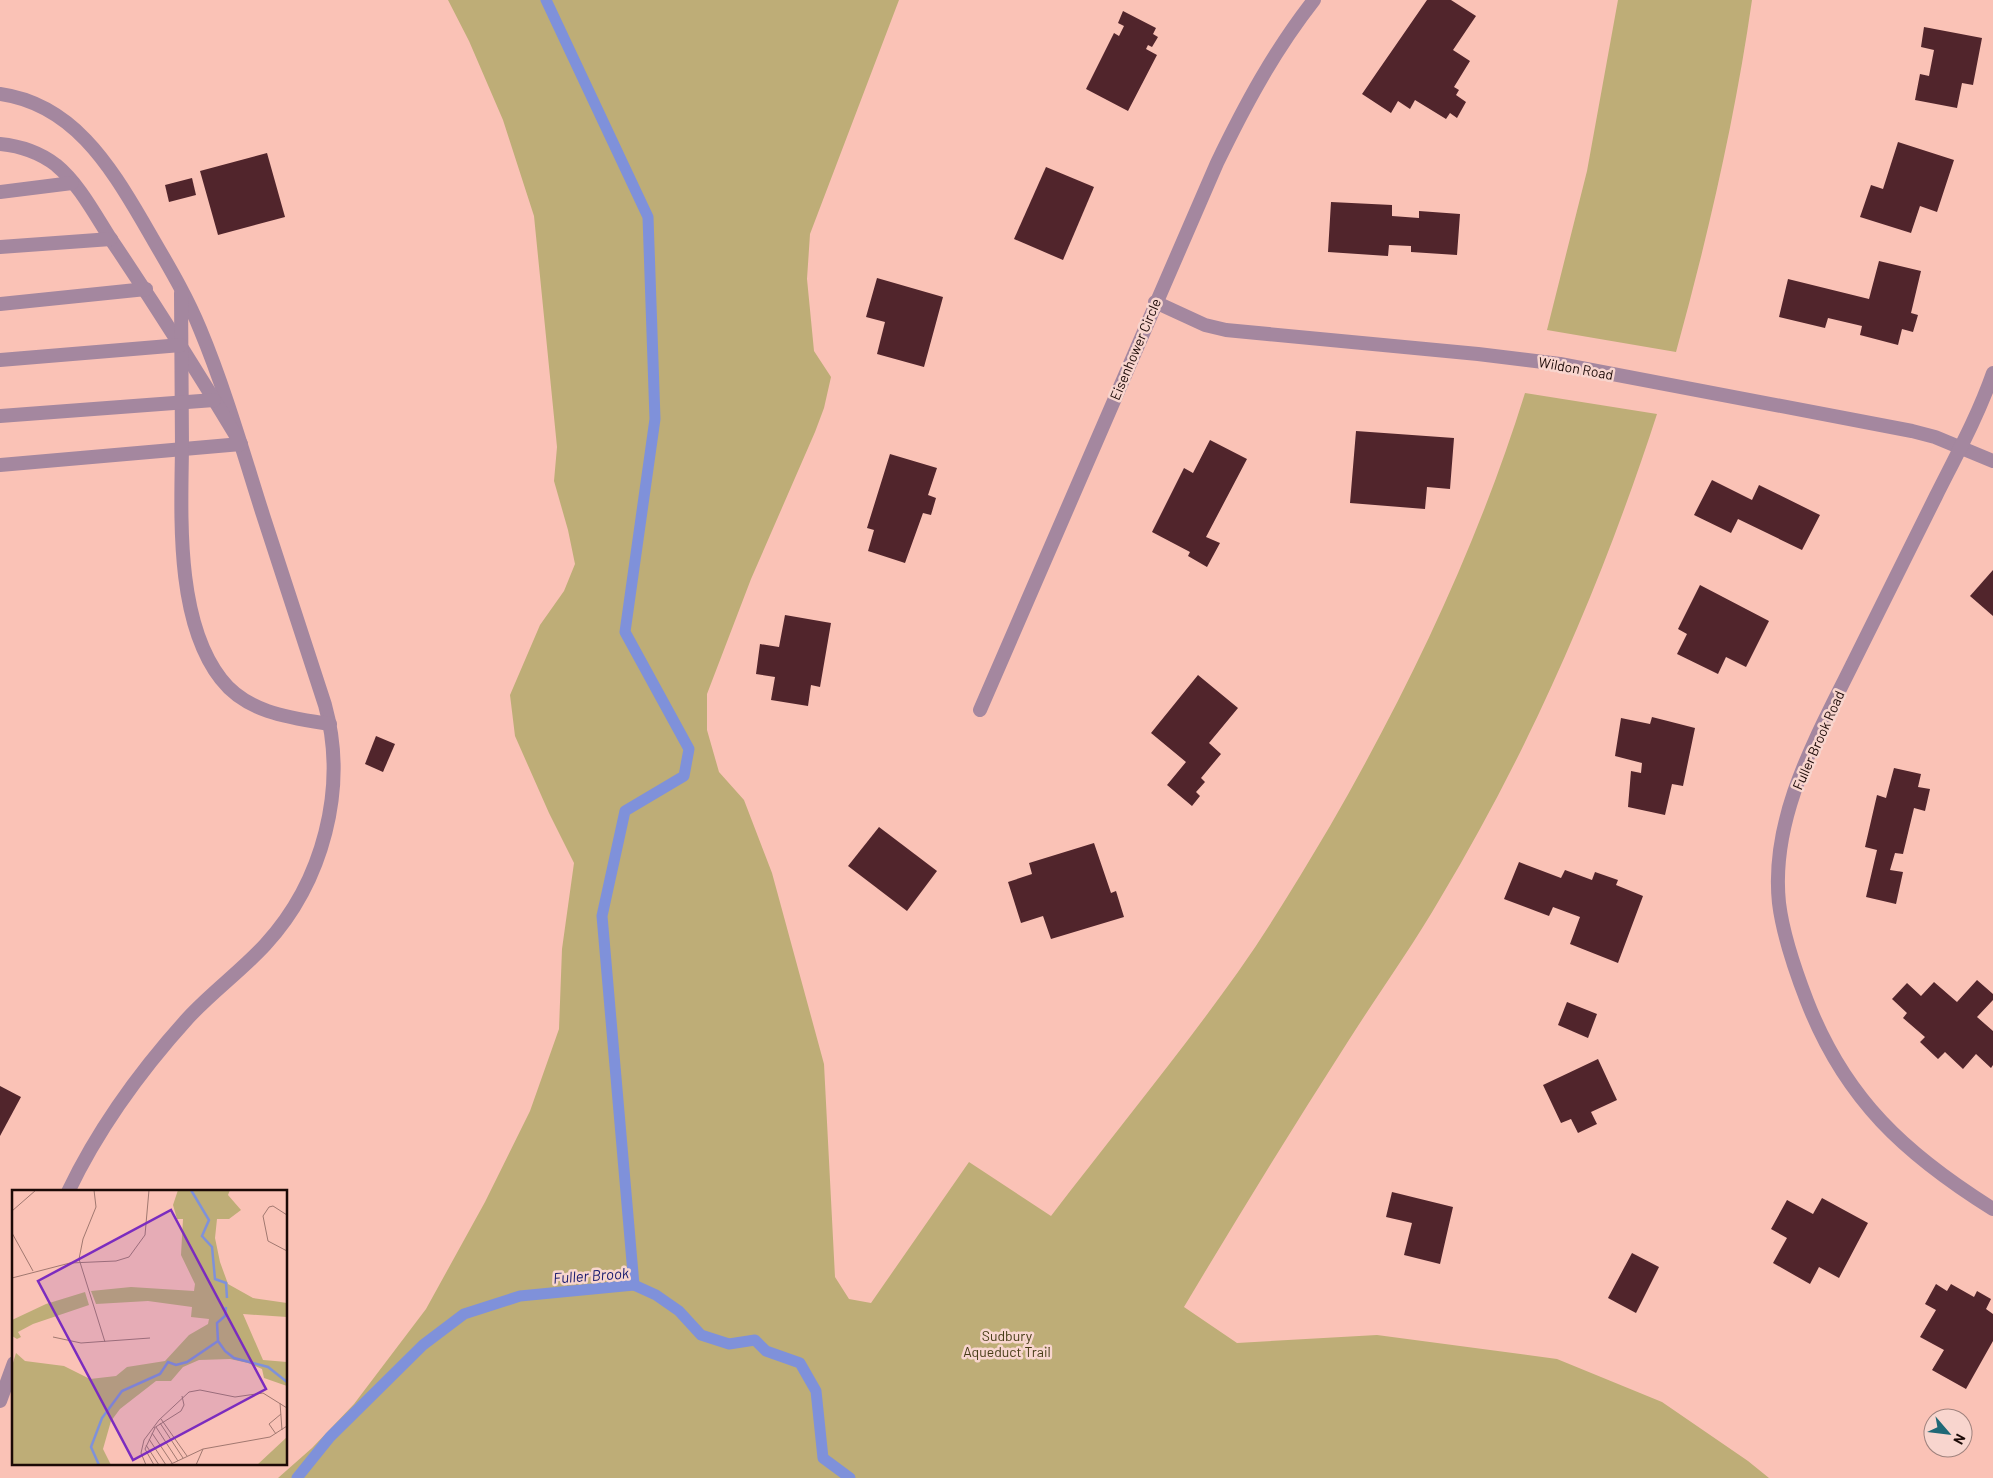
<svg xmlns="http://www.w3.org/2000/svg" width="1993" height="1478" viewBox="0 0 1993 1478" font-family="Barlow,sans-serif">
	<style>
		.green { fill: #bead77 }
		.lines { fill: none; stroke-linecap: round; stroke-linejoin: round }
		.stream { stroke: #7f91da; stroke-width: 11 }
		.building { fill: #51252c }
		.service { stroke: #a4879f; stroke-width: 14 }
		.minor { stroke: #a4879f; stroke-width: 14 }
		.labels { text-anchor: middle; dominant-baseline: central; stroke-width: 5; stroke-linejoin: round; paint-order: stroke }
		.street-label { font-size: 14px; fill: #1b0906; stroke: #f8d5ce }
		.park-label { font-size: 14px; fill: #463b16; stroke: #f8d5ce }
		.water-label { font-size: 15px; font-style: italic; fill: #17196d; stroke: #f8d5ce }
		.inset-river { fill: none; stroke: #7f91da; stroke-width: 2.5 }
		.inset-road { fill: none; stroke: #a17870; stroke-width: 1 }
		.view { fill: #7b2cbf; fill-opacity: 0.15; stroke: #7b2cbf; stroke-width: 2.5 }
		.inset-edge { fill: none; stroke: #1b0906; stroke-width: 2.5 }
	</style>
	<rect width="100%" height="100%" fill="#fac2b6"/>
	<g class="green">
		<path d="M 448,0 L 899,0 L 810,234 L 807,279 L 814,351 L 831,377 L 824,408 L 815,432 L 751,579 L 707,694 L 707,730 L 719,772 L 744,800 L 772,873 L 824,1064 L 835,1277 L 849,1299 L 871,1303 L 969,1162 L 1051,1216 C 1113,1135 1179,1055 1238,972 C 1271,925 1301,875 1330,826 C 1409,689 1478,544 1525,393 L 1657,414 C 1602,583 1532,745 1441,897 C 1412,947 1378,994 1347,1043 C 1291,1130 1237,1218 1184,1307 L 1237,1343 L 1377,1335 L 1557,1359 L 1662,1402 L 1748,1461 L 1769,1478 L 278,1478 L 312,1448 L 354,1404 L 426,1309 L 485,1202 L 530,1111 L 559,1029 L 562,949 L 574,863 L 549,813 L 515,736 L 510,695 L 540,625 L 564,591 L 575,564 L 568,530 L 554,481 L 557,447 L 534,216 L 503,120 L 469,41 Z"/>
		<path d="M 1618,0 L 1752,0 C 1735,119 1708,236 1676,352 L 1547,330 L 1587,171 Z"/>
	</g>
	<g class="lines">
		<g class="stream">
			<path d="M 546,0 L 648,217 L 655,419 L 625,632 L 689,749 L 684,776 L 625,811 L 602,916 L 634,1285"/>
			<path d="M 297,1478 L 330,1437 L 423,1345 L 464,1314 L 520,1296 L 634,1285 L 656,1295 L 679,1311 L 701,1335 L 729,1344 L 755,1340 L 766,1351 L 800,1363 L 816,1391 L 823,1458 L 850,1478"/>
		</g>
	</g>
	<g class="building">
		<path d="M 1427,0 L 1451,0 L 1476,16 L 1453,50 L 1470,61 L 1454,87 L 1459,90 L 1456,95 L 1466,102 L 1457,118 L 1450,113 L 1446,119 L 1415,100 L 1410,109 L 1398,101 L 1391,113 L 1362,94 Z"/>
		<path d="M 1123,11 L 1156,28 L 1153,34 L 1158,37 L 1152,47 L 1148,45 L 1146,49 L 1157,55 L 1128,111 L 1086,89 L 1114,33 L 1119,36 L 1124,26 L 1118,23 Z"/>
		<path d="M 1924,27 L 1982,38 L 1973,85 L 1962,83 L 1957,108 L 1915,100 L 1920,74 L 1929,76 L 1934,50 L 1921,47 Z"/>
		<path d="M 1898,142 L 1954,160 L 1937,212 L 1920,206 L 1911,233 L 1860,217 L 1871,185 L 1883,189 Z"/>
		<path d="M 267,153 L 285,217 L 218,235 L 200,171 Z"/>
		<path d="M 1046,167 L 1094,187 L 1063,260 L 1014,239 Z"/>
		<path d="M 192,178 L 196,195 L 169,202 L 165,185 Z"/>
		<path d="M 1331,202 L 1392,205 L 1392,216 L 1419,218 L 1419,211 L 1460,214 L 1457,255 L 1411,252 L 1411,246 L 1389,245 L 1388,256 L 1328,252 Z"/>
		<path d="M 1879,261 L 1921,271 L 1911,313 L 1918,315 L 1913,332 L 1902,329 L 1898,345 L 1860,335 L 1862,326 L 1828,318 L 1825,328 L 1779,317 L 1788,279 L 1869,299 Z"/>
		<path d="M 877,278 L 943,297 L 924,367 L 877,354 L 885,322 L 866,317 Z"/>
		<path d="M 1356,431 L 1454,438 L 1450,489 L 1427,487 L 1425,509 L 1350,503 Z"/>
		<path d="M 1210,440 L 1247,459 L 1206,537 L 1220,543 L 1207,567 L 1188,556 L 1190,552 L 1152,532 L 1184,468 L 1193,473 Z"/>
		<path d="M 890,454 L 937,468 L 928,495 L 936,498 L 931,515 L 923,513 L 905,563 L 868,551 L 874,530 L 867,528 Z"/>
		<path d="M 1712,480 L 1752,500 L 1759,485 L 1820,515 L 1802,550 L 1738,519 L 1731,533 L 1694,515 Z"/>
		<path d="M 1993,570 L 1993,616 L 1970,596 Z"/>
		<path d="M 1700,585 L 1769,621 L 1746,667 L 1726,657 L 1718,674 L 1677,654 L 1687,634 L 1678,629 Z"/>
		<path d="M 785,615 L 831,623 L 820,687 L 811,685 L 808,706 L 771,700 L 775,677 L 756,674 L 760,644 L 779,647 Z"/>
		<path d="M 1198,675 L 1238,708 L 1209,743 L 1221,754 L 1201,778 L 1205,782 L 1196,792 L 1200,796 L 1192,806 L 1167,785 L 1186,762 L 1151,733 Z"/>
		<path d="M 1652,717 L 1695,728 L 1683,786 L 1672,784 L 1665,815 L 1628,807 L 1631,771 L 1641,773 L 1642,763 L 1615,756 L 1621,718 L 1650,724 Z"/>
		<path d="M 376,736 L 395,744 L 383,772 L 365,764 Z"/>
		<path d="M 1894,768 L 1921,774 L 1918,787 L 1930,789 L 1925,811 L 1914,808 L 1903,854 L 1895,853 L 1890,870 L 1903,872 L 1896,904 L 1866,897 L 1877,850 L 1865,847 L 1877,795 L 1886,798 Z"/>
		<path d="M 879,827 L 937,871 L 907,911 L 848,866 Z"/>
		<path d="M 1094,843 L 1111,893 L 1116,891 L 1124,917 L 1051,939 L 1043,916 L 1021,923 L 1008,882 L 1032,874 L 1029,863 Z"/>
		<path d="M 1519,862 L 1561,878 L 1565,870 L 1592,880 L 1595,872 L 1618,880 L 1616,885 L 1643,896 L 1618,963 L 1570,944 L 1580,917 L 1553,907 L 1549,916 L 1504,899 Z"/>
		<path d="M 1977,980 L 1993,994 L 1993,1000 L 1977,1017 L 1993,1031 L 1993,1065 L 1991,1068 L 1976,1054 L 1963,1069 L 1945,1052 L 1938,1059 L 1920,1042 L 1925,1037 L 1903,1018 L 1907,1013 L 1892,999 L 1907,983 L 1921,996 L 1934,982 L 1957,1002 Z"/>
		<path d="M 1567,1002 L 1597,1014 L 1588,1038 L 1558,1025 Z"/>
		<path d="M 1598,1059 L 1617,1100 L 1591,1112 L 1597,1124 L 1578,1133 L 1571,1119 L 1561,1123 L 1543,1085 Z"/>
		<path d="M 0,1086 L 21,1097 L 0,1136 Z"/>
		<path d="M 1392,1192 L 1453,1207 L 1440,1264 L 1404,1255 L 1412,1223 L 1386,1217 Z"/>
		<path d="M 1822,1198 L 1868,1223 L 1839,1278 L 1819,1267 L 1810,1284 L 1773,1263 L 1787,1238 L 1771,1229 L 1787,1200 L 1813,1214 Z"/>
		<path d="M 1632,1253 L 1659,1267 L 1636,1313 L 1608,1298 Z"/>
		<path d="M 1936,1284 L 1947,1291 L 1951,1284 L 1974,1297 L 1977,1291 L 1991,1299 L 1986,1309 L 1993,1314 L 1993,1341 L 1966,1389 L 1932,1370 L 1944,1350 L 1920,1337 L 1936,1310 L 1925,1304 Z"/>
	</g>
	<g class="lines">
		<g class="service">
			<path d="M 0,94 C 72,104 109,164 143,222 C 163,257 185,292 200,329 C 225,389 243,452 263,515 C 284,578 304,642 325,705 C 348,788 323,882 265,945 C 241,971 212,992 188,1018 C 140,1071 99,1127 68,1192"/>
			<path d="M 0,144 C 21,146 39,152 56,165 C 79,184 94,213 110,238 C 156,306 199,374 241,444 L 0,465"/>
			<path d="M 0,192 L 72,183"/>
			<path d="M 0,247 L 111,239"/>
			<path d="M 181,293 C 181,345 182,397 182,448 C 181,519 176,621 221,679 C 247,713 291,718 330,724"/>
			<path d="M 0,304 L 146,289"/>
			<path d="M 0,360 L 181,345"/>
			<path d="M 0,416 L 214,400"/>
			<path d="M 0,1401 L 14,1363"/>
		</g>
		<g class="minor">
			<path d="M 1155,302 L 1205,325 L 1226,330 L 1478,354 L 1560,364 L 1912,431 L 1935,437 L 1993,461"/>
			<path d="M 1993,373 C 1978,416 1956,456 1936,496 C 1908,553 1880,609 1852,665 C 1816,738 1770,818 1779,903 C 1783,936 1795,970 1807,1001 C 1845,1099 1905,1154 1993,1209"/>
			<path d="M 980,710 L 1217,163 C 1245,105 1274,51 1314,0"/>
		</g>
	</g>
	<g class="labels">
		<g class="street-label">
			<text transform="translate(1135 349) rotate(-67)">Eisenhower Circle</text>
			<text transform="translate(1576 368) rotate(10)">Wildon Road</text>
			<text transform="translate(1818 740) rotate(-66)">Fuller Brook Road</text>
		</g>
		<g class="park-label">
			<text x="1007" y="1335">Sudbury<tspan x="1007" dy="16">Aqueduct Trail</tspan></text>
		</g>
		<g class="water-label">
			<text transform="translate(591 1275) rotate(-4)">Fuller Brook</text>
		</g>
	</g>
	<g transform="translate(12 1190)">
		<rect width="275" height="275" fill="#fac2b6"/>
		<path d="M 166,0 L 218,0 L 216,5 L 229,20 L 217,29 L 205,29 L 203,48 L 208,72 L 216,94 L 241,108 L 275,113 L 275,127 L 231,124 L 251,170 L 275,172 L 275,196 L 252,188 L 250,179 L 236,173 L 218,169 L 187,170 L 171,177 L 159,191 L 144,191 L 108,219 L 99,231 L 91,259 L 99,275 L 0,275 L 0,176 L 4,163 L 13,171 L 52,176 L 78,189 L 104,186 L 115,177 L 153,171 L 177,145 L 196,134 L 197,129 L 179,127 L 180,117 L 136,111 L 84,114 L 79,101 L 119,97 L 182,101 L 183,94 L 169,65 L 171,29 L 165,29 L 161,15 ZM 73,102 L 77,115 L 21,134 L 6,142 L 9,147 L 5,149 L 0,146 L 0,130 L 34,114 ZM 275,247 L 275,275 L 245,275 Z" fill="#bead77"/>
		<path class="inset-river" d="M 179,0 L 197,30 L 190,46 L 200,57 L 203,89 L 214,93 L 215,108M 214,117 L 213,126 L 205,133 L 206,151 L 213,161 L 222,168 L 256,177 L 275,192M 87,275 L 79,257 L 90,228 L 110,201 L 148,184 L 156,172 L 164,175 L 175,172 L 206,151"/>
		<path class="inset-road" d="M 82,0 L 84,17 L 71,49 L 67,69 L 93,152M 0,21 L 24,0M 275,25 L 261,16 L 257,17 L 251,26 L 256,51 L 275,61M 0,43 L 21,81M 0,88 L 58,73 L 104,71 L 117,67 L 133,45 L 137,0M 41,147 L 69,153 L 138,148M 268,213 L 270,240M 149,229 L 175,266M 148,233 L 171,268M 144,237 L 166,271M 142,238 L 169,221 L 172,215 L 170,206M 140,243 L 160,273M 264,244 L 257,234 L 269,224M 137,249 L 154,275M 134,255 L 147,275M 134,275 L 129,263 L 132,250 L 147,230 L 177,202 L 188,200 L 223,207 L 251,203 L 275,218M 142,275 L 133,259 L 143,238M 157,275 L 191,259 L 258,247 L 275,236M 184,275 L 191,259"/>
		<path class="view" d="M 159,20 L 254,199 L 121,270 L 26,91 Z"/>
		<rect width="275" height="275" class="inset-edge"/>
	</g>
	<g transform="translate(1948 1433) rotate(118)"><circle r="24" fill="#f8d5ce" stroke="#a0837e"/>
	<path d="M0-4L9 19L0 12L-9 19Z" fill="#206876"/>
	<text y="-8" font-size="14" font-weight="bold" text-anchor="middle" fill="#1b0906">N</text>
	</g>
</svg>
